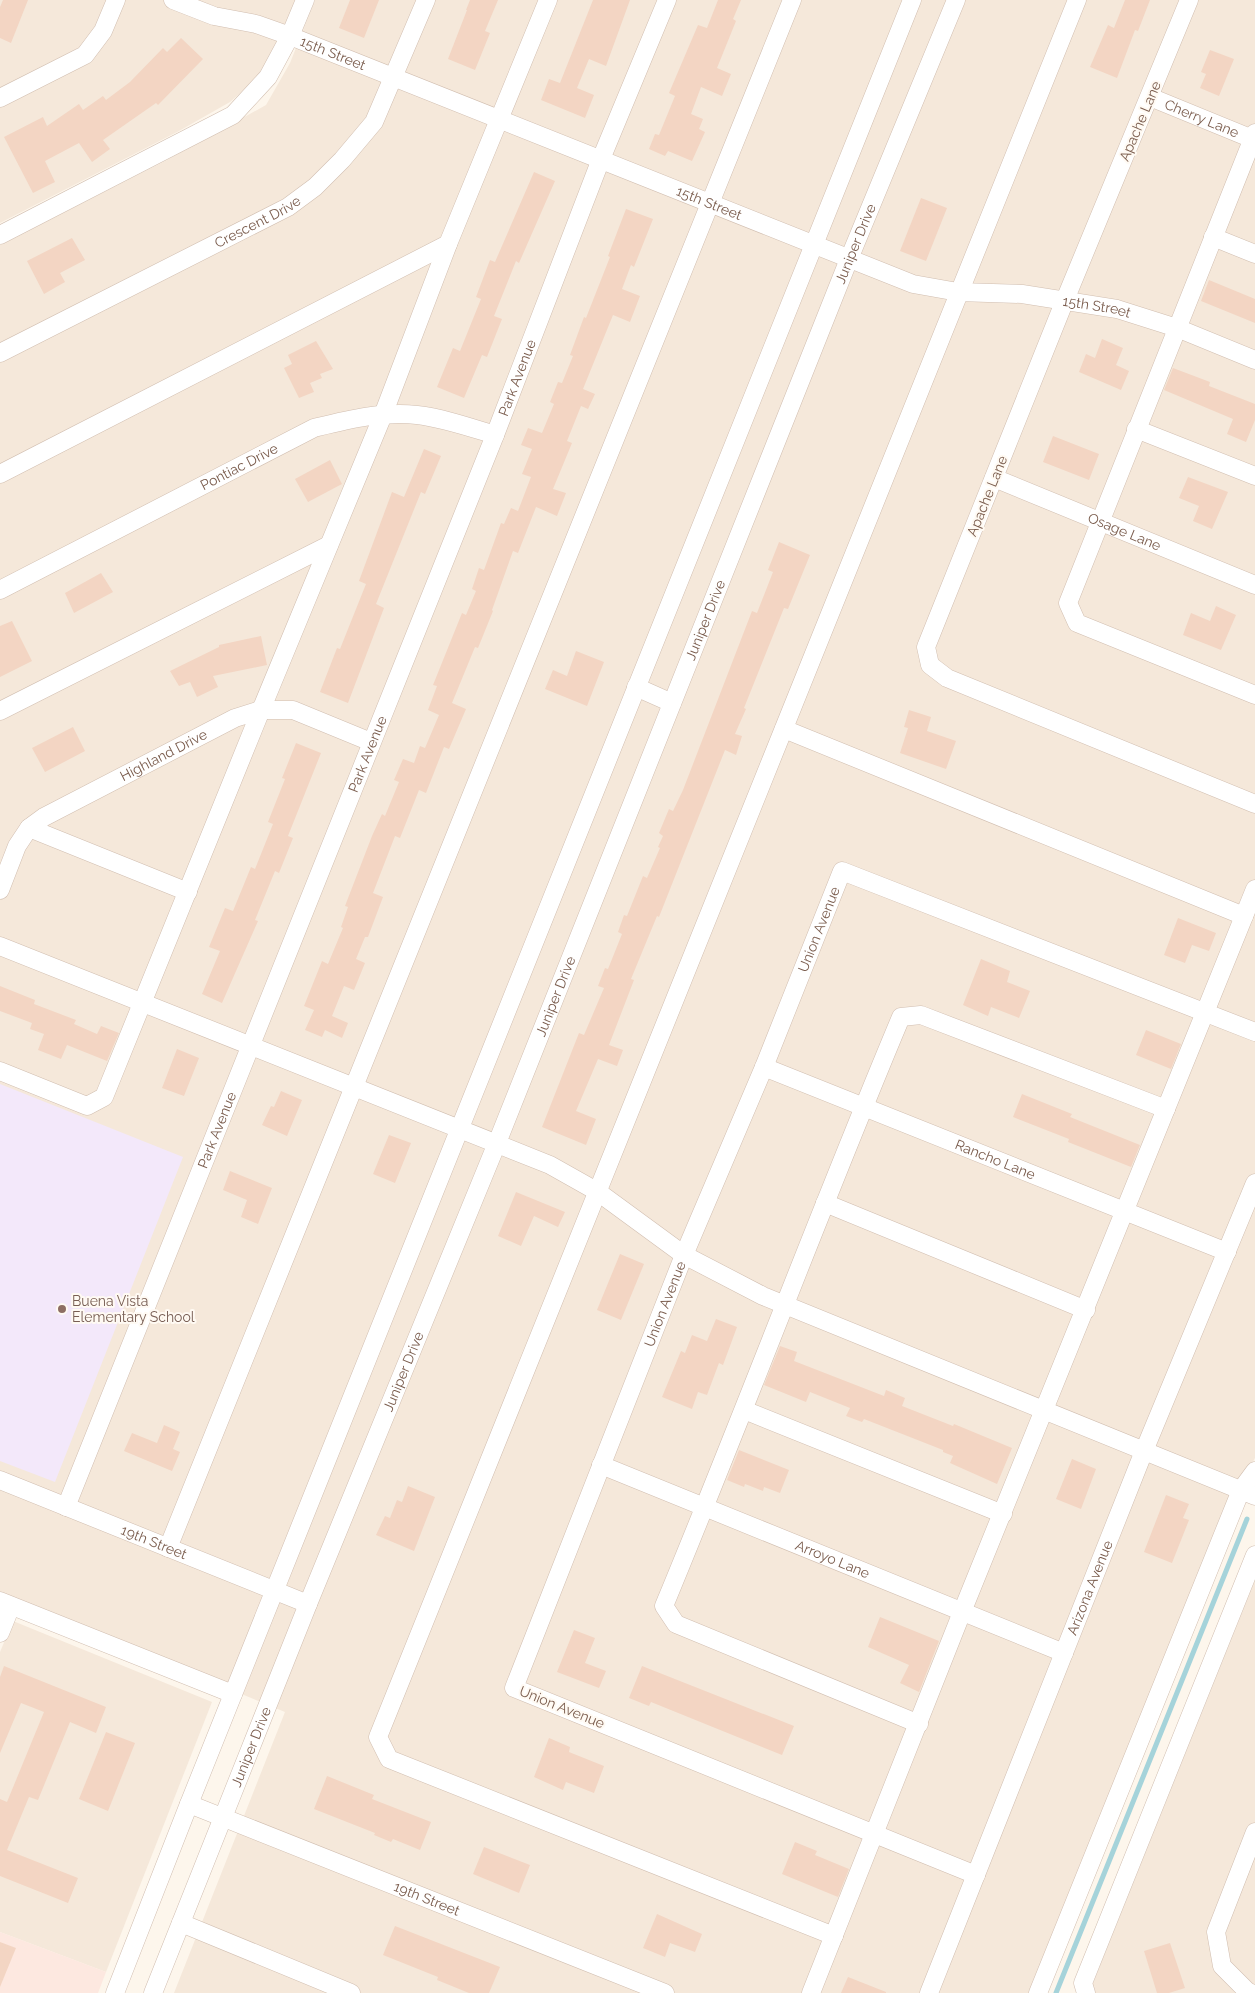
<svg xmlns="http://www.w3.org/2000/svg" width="1255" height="1993" viewBox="0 0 1255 1993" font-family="Raleway,sans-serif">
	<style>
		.residential { fill: #f5e8da }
		.commercial { fill: #fde8e0 }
		.education { fill: #f3e8fa }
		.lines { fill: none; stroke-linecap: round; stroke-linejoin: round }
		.stream { stroke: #a5d3da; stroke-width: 5 }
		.building { fill: #f3d5c3 }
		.minor-casing { stroke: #d1beb0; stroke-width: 19 }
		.minor { stroke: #fff; stroke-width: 18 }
		.education-dot { fill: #8d6e63; stroke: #fffaf3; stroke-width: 2 }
		.labels { text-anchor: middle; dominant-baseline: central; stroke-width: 4; stroke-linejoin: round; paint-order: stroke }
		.street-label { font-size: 14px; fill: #7a5c4d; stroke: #fffaf3 }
		.education-label { font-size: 14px; fill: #785e54; stroke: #fffaf3; text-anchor: start }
	</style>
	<rect width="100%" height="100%" fill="#fdf6ec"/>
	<g class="residential">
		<path d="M 0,0 L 297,0 L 272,54 L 254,81 L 230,102 L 179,131 L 0,223 Z"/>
		<path d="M 315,0 L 1255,0 L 1255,1458 L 1228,1507 L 1031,1993 L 174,1993 L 285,1712 L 0,1594 L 0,245 L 167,160 L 266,105 L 290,63 Z"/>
		<path d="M 1255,1580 L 1255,1993 L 1089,1993 Z"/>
		<path d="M 13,1621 L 212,1702 L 106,1972 L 0,1932 L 0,1652 Z"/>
	</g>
	<path class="commercial" d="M 0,1932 L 106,1972 L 98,1993 L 0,1993 Z"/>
	<path class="education" d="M 0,1084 L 183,1157 L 55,1482 L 0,1461 Z"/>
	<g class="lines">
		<path class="stream" d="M 1056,1993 L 1247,1519"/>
	</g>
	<g class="building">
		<path d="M 3,0 L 28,0 L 11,43 L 0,38 L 0,7 Z"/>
		<path d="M 350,0 L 379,0 L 364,38 L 339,28 Z"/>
		<path d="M 470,0 L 498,0 L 485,31 L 490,33 L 475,70 L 448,59 L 467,10 L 466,10 Z"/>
		<path d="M 593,0 L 630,0 L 606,66 L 589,59 L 577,88 L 594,95 L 585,118 L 541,100 L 549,79 L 560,83 Z"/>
		<path d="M 718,0 L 741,0 L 733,19 L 736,21 L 717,68 L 731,74 L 722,96 L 701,87 L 691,114 L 703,119 L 699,129 L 705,132 L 692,161 L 668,151 L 665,156 L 649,149 L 655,134 L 659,135 L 675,96 L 669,93 L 698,25 L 707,28 Z"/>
		<path d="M 1125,0 L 1150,0 L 1138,31 L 1135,30 L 1117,78 L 1090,67 L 1108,25 L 1114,28 Z"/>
		<path d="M 181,38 L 203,59 L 158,105 L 156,103 L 103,140 L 110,149 L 92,162 L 79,143 L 45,161 L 55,182 L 33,193 L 4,137 L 43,117 L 47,126 L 79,104 L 83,110 L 103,96 L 106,100 L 130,82 L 163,48 L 167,52 Z"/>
		<path d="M 1210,50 L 1234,59 L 1219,96 L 1200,88 L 1206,74 L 1201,72 Z"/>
		<path d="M 534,172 L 555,181 L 519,263 L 516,261 L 494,316 L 502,319 L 487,357 L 482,355 L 464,398 L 437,387 L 453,348 L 460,351 L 481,299 L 476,297 L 490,260 L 495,262 Z"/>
		<path d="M 921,198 L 947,208 L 926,261 L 900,251 Z"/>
		<path d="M 626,209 L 653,219 L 634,267 L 631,265 L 622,289 L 640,296 L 630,322 L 613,315 L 583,389 L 595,394 L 588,409 L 581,406 L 567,441 L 572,443 L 553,489 L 566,493 L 557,516 L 536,507 L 518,553 L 513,551 L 492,610 L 493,611 L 478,648 L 475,647 L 452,703 L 466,709 L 449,749 L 444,747 L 426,793 L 419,790 L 400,838 L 395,836 L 373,893 L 383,897 L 368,937 L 365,937 L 356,959 L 365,963 L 354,990 L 344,986 L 332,1016 L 348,1023 L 342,1038 L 325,1030 L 322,1037 L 305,1030 L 314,1010 L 304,1006 L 322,961 L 328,964 L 343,928 L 341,927 L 348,907 L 345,906 L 372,836 L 382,814 L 385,816 L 399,782 L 394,780 L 403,759 L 414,763 L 420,746 L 425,748 L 439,715 L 428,710 L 437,686 L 433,685 L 462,613 L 466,615 L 476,591 L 472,589 L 479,568 L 484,570 L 501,523 L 504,524 L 511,508 L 518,511 L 531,477 L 522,474 L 532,449 L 521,445 L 528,428 L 542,433 L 554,404 L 550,402 L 558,382 L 562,383 L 573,356 L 570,355 L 584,317 L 586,318 L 610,257 L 608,256 Z"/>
		<path d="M 72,238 L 85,260 L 60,273 L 65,282 L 44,294 L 27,261 Z"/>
		<path d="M 1209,280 L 1255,299 L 1255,323 L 1201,301 Z"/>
		<path d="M 1102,339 L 1123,348 L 1116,365 L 1129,371 L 1121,390 L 1079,372 L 1086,354 L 1095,358 Z"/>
		<path d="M 316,341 L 333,369 L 320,374 L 322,378 L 310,383 L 314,392 L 299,398 L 284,368 L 292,364 L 288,355 Z"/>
		<path d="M 1173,368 L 1210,382 L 1209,386 L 1255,404 L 1255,420 L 1246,442 L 1227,434 L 1233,419 L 1164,390 Z"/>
		<path d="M 1053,436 L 1099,454 L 1089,480 L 1043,462 Z"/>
		<path d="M 424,449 L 441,456 L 425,494 L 421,492 L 376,604 L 384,608 L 348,703 L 320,692 L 337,648 L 340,649 L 366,584 L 359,581 L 392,492 L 404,497 Z"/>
		<path d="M 330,460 L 342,484 L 308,502 L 295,479 Z"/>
		<path d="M 1188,477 L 1228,492 L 1212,529 L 1193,521 L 1199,506 L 1179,498 Z"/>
		<path d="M 779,542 L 810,555 L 788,609 L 784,608 L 744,708 L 746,709 L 735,734 L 742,736 L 736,755 L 725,750 L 659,917 L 657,916 L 631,979 L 634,980 L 609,1045 L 623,1050 L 617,1066 L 598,1059 L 576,1111 L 596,1119 L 586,1145 L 542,1127 L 579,1033 L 584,1035 L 604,988 L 598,986 L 605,968 L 608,969 L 622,934 L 618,932 L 624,915 L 627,916 L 643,876 L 647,878 L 660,848 L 658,847 L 663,836 L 659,833 L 669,809 L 673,811 L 683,790 L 752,611 L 757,613 L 773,572 L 768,570 Z"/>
		<path d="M 101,573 L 113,592 L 74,613 L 65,593 Z"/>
		<path d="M 1216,606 L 1236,615 L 1221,650 L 1183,635 L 1191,613 L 1210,621 Z"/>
		<path d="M 12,621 L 32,661 L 0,677 L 0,626 Z"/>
		<path d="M 261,636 L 267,665 L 213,676 L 218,687 L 197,697 L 190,682 L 179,686 L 170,671 L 219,647 L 219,645 Z"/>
		<path d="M 576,651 L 604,662 L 587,706 L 545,689 L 553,670 L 567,676 Z"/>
		<path d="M 909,710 L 931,717 L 927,731 L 956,741 L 946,769 L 900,753 L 908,728 L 904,727 Z"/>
		<path d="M 73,727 L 85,751 L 45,772 L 32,748 Z"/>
		<path d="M 296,743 L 321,753 L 288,836 L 293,838 L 279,873 L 275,871 L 255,920 L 258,921 L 222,1003 L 202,994 L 220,951 L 209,947 L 225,908 L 233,911 L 251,867 L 255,869 L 273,824 L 268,822 L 285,779 L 282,778 Z"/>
		<path d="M 1178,918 L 1216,933 L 1209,951 L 1192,945 L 1185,963 L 1164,955 Z"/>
		<path d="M 981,959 L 1010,971 L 1007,982 L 1030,991 L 1019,1018 L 991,1007 L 988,1016 L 963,1005 Z"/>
		<path d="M 0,986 L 35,1000 L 34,1004 L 76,1020 L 74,1024 L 97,1034 L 101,1026 L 119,1033 L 107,1061 L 67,1045 L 61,1059 L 38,1050 L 44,1034 L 30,1029 L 32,1023 L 0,1011 Z"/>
		<path d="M 1146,1030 L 1181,1044 L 1171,1069 L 1136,1055 Z"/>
		<path d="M 177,1049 L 199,1058 L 184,1096 L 162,1088 Z"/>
		<path d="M 281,1091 L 302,1100 L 287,1136 L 262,1125 L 271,1106 L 274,1107 Z"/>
		<path d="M 1022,1094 L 1072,1114 L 1070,1117 L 1140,1145 L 1131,1167 L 1068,1142 L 1069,1139 L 1013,1117 Z"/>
		<path d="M 389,1135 L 411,1143 L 395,1183 L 373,1174 Z"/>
		<path d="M 230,1171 L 272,1188 L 258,1224 L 241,1217 L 247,1200 L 223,1190 Z"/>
		<path d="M 516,1192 L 565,1212 L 558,1227 L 534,1216 L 521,1246 L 498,1236 Z"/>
		<path d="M 620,1254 L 644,1264 L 621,1320 L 597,1310 Z"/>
		<path d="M 716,1319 L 737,1327 L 723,1365 L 719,1363 L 707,1395 L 698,1392 L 692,1409 L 662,1397 L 681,1351 L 685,1353 L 692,1335 L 707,1341 Z"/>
		<path d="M 780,1346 L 797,1352 L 794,1361 L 884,1396 L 886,1390 L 905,1398 L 902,1406 L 953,1426 L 954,1424 L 1012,1448 L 997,1484 L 950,1463 L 953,1456 L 943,1452 L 943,1450 L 864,1419 L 862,1422 L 846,1416 L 850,1408 L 810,1392 L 806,1402 L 764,1385 Z"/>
		<path d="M 164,1425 L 180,1432 L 173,1449 L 180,1452 L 172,1471 L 124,1451 L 132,1433 L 157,1443 Z"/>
		<path d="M 739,1450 L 789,1470 L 780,1493 L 764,1487 L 763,1491 L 745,1484 L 744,1487 L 727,1480 Z"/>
		<path d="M 1072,1459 L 1096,1469 L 1081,1509 L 1056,1499 Z"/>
		<path d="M 408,1486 L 435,1497 L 414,1551 L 376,1535 L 385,1516 L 390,1518 L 397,1500 L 402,1502 Z"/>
		<path d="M 1166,1495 L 1189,1504 L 1183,1518 L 1189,1520 L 1172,1563 L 1144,1552 Z"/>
		<path d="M 880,1617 L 939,1641 L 919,1692 L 900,1683 L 909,1665 L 868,1647 Z"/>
		<path d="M 574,1630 L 595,1638 L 585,1663 L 606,1671 L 599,1688 L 557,1672 Z"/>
		<path d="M 4,1666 L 106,1707 L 96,1733 L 70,1722 L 38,1800 L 29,1797 L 7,1850 L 78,1878 L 68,1903 L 0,1876 L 0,1799 L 7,1802 L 44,1712 L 21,1703 L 0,1753 L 0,1677 Z"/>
		<path d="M 642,1666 L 794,1726 L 782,1755 L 651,1702 L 649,1706 L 629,1698 Z"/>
		<path d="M 106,1732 L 135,1743 L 108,1811 L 79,1799 Z"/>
		<path d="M 549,1738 L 570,1747 L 569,1752 L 604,1766 L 594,1793 L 566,1782 L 563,1790 L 534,1777 Z"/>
		<path d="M 327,1776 L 374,1795 L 372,1799 L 431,1822 L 420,1850 L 393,1839 L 391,1842 L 374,1835 L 375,1833 L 314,1809 Z"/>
		<path d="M 795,1842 L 817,1851 L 815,1855 L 849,1869 L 838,1897 L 782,1874 Z"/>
		<path d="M 484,1847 L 530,1865 L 519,1893 L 473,1874 Z"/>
		<path d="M 657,1914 L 702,1934 L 695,1952 L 670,1943 L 665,1957 L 643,1948 Z"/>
		<path d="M 395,1926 L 500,1967 L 489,1993 L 469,1993 L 437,1980 L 438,1977 L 383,1955 Z"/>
		<path d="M 0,1942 L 16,1948 L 0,1987 Z"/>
		<path d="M 1170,1943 L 1185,1988 L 1169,1993 L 1157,1993 L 1144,1951 Z"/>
		<path d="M 848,1977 L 886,1992 L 886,1993 L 841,1993 Z"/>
	</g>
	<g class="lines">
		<defs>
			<g id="minor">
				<path id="s1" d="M 173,0 L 214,16 L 256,24 L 290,36 L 913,284 L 958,292 L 1022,294 L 1117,309 L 1177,328 L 1255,360"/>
				<path d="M 1189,0 L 1065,300 L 926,647 L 930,665 L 947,678 L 1255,804"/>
				<path id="s2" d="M 1150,97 L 1255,140"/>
				<path d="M 0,98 L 85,55 L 103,31 L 116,0"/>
				<path d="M 1255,133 L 1068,603 L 1077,623 L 1255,695"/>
				<path d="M 0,235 L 233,115 L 268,77 L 290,36 L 305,0"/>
				<path d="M 1213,237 L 1255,254"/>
				<path id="s3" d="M 0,353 L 288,207 L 315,187 L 342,160 L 374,122 L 426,0"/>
				<path d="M 1136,429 L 1255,476"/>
				<path d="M 0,474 L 448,244"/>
				<path id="s4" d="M 994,478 L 1255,585"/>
				<path id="s5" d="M 0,590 L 314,428 C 347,420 382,411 417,415 C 443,418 469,427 495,435"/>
				<path d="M 636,687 L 672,703"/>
				<path d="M 0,711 L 329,545"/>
				<path d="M 784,729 L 1244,916"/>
				<path d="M 29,828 L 188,892"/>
				<path id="s6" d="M 0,890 L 17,846 L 29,828 L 44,817 L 235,718 L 261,710 L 293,710 L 371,742"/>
				<path d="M 0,946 L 550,1165 L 598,1192 L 684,1255 L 763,1296 L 1255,1496"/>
				<path id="s7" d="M 764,1067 L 1227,1252"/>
				<path d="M 0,1071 L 87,1106 L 104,1097 L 261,710 L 383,415 L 448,244 L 548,0"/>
				<path d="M 825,1203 L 1086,1310"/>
				<path d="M 744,1410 L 1003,1514"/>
				<path id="s8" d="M 601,1465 L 1064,1653"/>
				<path id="s9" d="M 0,1480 L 308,1604"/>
				<path id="s10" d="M 66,1507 L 495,435 L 601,159 L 667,0"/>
				<path d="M 168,1548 L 792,0"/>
				<path d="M 0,1601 L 233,1694"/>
				<path d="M 0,1633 L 11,1606"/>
				<path d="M 919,1724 L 676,1624 L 664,1606 C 745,1411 819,1212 901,1017 L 921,1015 L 1166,1109"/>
				<path id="s11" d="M 189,1804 L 665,1993"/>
				<path id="s12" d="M 976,1875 L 514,1688 L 684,1255 L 764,1067 L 842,871 L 1255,1032"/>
				<path d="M 181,1923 L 351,1993"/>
				<path d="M 834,1936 L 389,1759 L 378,1737 L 1077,0"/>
				<path d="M 115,1993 L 189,1804 L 912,0"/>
				<path id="s13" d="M 153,1993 L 308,1604 L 497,1143 L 849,259 L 956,0"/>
				<path d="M 811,1993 L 962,1612 L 1255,889"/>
				<path id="s14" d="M 929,1993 L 1144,1451 L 1255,1183"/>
				<path d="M 1038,1993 L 1241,1490 L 1255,1471"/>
				<path d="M 1086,1993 L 1083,1983 L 1255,1555"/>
				<path d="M 1251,1993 L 1247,1991 L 1222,1966 L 1216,1932 L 1255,1832"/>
			</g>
		</defs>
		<use href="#minor" class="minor-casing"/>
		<use href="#minor" class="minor"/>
	</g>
	<circle class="education-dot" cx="62" cy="1309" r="5"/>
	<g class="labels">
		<g class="street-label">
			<text stroke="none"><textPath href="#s1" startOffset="169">15th Street</textPath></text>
			<text stroke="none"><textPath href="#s2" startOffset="56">Cherry Lane</textPath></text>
			<text transform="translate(1140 121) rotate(-67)">Apache Lane</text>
			<text stroke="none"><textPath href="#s1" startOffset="574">15th Street</textPath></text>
			<text stroke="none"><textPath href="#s3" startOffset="289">Crescent Drive</textPath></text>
			<text stroke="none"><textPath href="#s13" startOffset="1885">Juniper Drive</textPath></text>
			<text stroke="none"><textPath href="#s1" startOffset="979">15th Street</textPath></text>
			<text stroke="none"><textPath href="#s10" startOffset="1216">Park Avenue</textPath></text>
			<text stroke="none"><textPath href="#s5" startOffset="269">Pontiac Drive</textPath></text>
			<text transform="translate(987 496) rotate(-68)">Apache Lane</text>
			<text stroke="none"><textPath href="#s4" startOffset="141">Osage Lane</textPath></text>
			<text stroke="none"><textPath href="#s13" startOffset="1480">Juniper Drive</textPath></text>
			<text stroke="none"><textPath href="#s10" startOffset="811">Park Avenue</textPath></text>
			<text stroke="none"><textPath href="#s6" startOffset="222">Highland Drive</textPath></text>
			<text stroke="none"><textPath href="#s12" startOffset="1316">Union Avenue</textPath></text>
			<text stroke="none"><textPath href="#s13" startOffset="1075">Juniper Drive</textPath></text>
			<text stroke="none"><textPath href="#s10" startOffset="406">Park Avenue</textPath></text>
			<text stroke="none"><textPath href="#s7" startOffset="249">Rancho Lane</textPath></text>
			<text stroke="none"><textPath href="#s12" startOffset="911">Union Avenue</textPath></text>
			<text stroke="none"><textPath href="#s13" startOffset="670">Juniper Drive</textPath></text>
			<text stroke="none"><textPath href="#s9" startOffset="166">19th Street</textPath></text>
			<text stroke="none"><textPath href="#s8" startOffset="250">Arroyo Lane</textPath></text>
			<text stroke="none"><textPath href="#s14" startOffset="436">Arizona Avenue</textPath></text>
			<text transform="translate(562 1707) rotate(22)">Union Avenue</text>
			<text stroke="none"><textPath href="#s13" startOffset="265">Juniper Drive</textPath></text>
			<text stroke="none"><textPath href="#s11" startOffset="256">19th Street</textPath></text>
		</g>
		<g class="education-label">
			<text x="72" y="1301">Buena Vista<tspan x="72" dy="16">Elementary School</tspan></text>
		</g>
	</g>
</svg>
